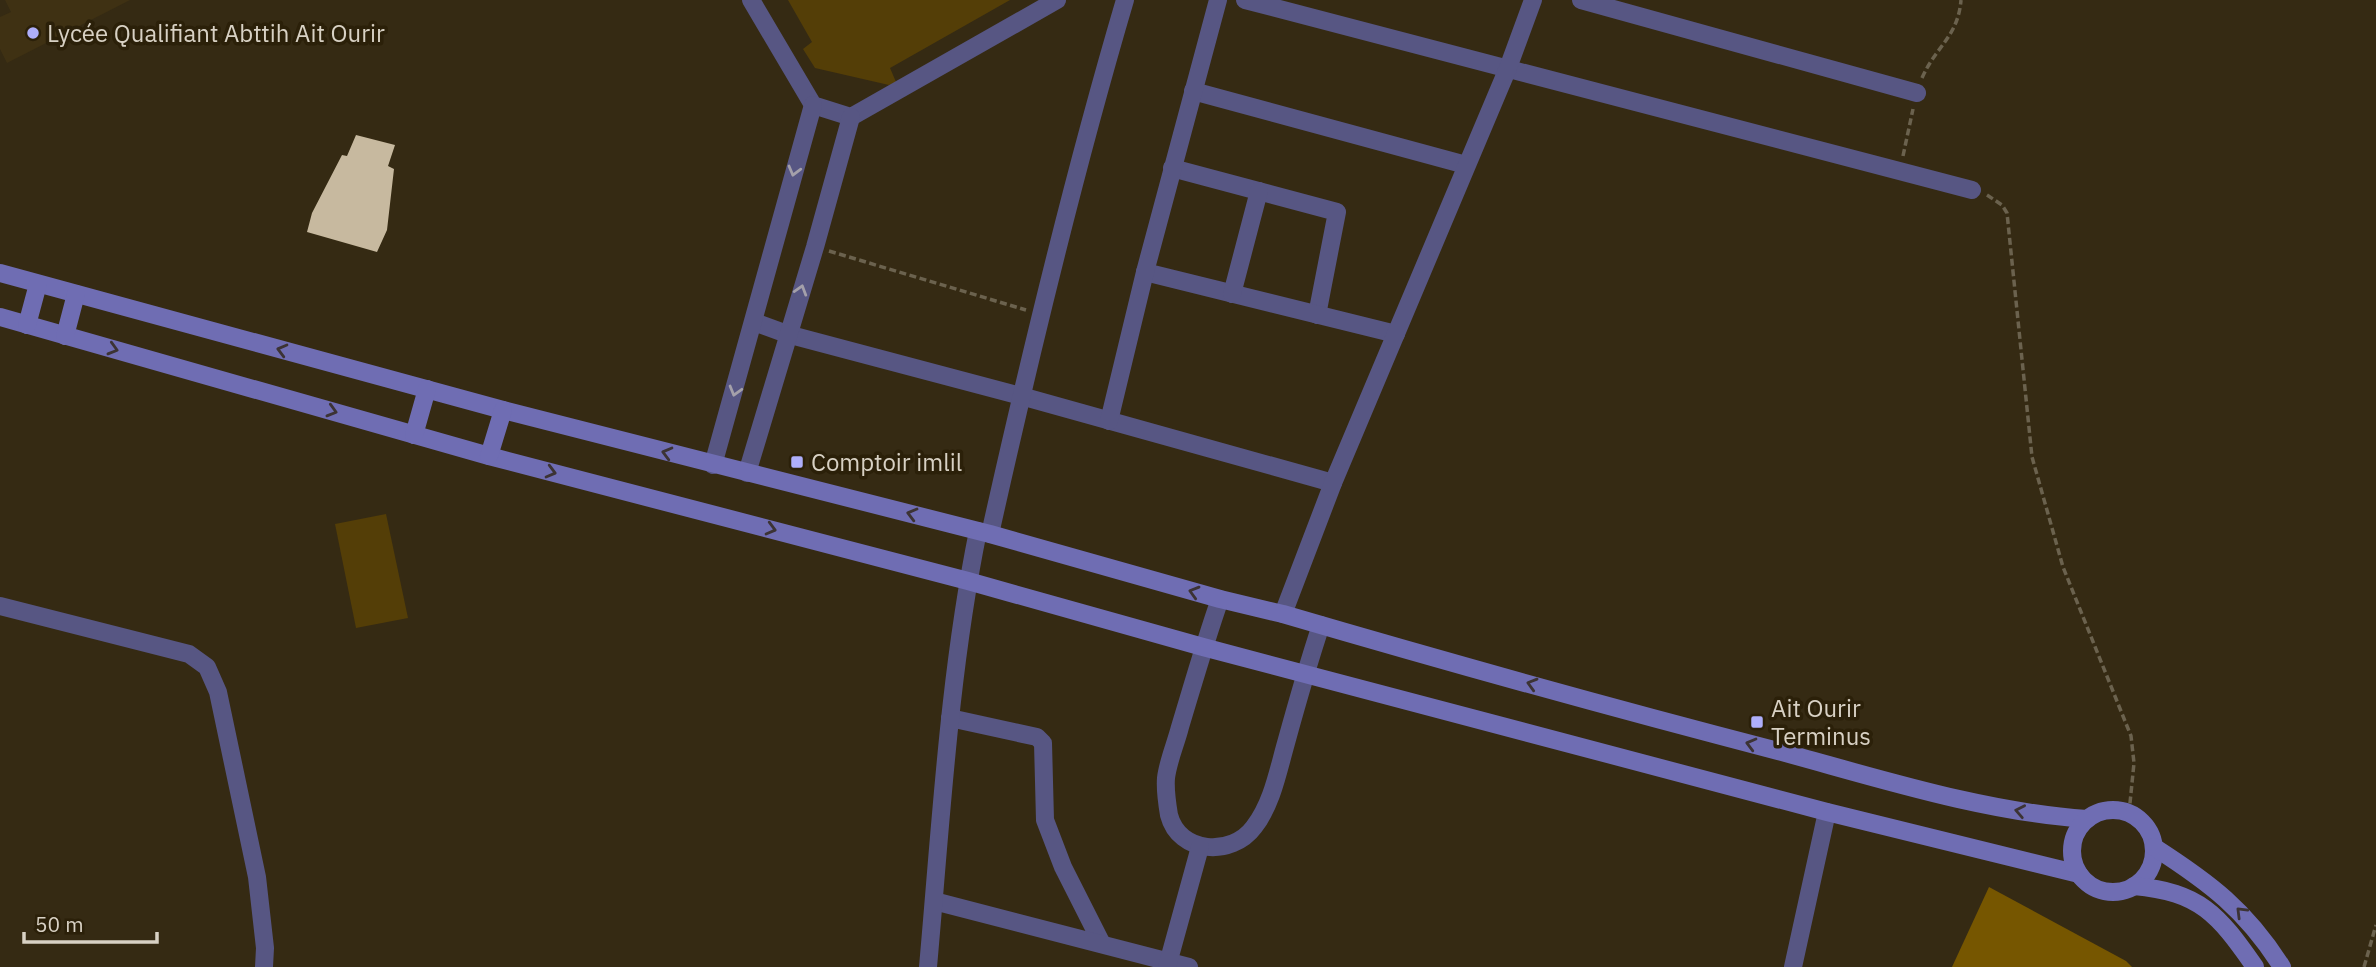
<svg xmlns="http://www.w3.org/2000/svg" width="2376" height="967" viewBox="0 0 2376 967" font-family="'IBM Plex Sans',sans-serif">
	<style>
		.built { fill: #3f3113 }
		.green { fill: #543e07 }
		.forest { fill: #765600 }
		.building { fill: #c7b99f }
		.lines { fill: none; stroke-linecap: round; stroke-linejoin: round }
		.path { stroke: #6b624e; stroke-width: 3.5; stroke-dasharray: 7 3.5; stroke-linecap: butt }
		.minor { stroke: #575683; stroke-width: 18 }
		.secondary { stroke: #6f6db3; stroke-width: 18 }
		.oneway { stroke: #a4a0aa }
		.oneway2 { stroke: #3c3334 }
		.poi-dot { fill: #aeaefa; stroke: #2b2009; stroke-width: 2.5 }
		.labels { text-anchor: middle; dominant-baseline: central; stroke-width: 7; stroke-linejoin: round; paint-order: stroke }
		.poi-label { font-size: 24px; fill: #d8d1c4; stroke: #2b2009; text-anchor: start }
	</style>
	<rect width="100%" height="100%" fill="#352a13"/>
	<path class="built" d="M 5,0 L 130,0 L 7,63 L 0,49 L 0,17 L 11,12 Z"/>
	<g class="green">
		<path d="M 788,0 L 1010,0 L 890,68 L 896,82 L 889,85 L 815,68 L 803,49 L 812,42 Z"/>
		<path d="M 386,514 L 408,618 L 356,628 L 335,524 Z"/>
	</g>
	<path class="forest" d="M 1989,887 L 2126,961 L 2132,967 L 1952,967 Z"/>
	<path class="building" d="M 356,135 L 395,145 L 388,166 L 394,169 L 387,230 L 377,252 L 307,232 L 312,213 L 342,155 L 347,156 Z"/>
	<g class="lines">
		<g class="path">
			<path d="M 1922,78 C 1936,46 1958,37 1961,0"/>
			<path d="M 1903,156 L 1913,109"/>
			<path d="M 1987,195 L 2002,205 L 2007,213 L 2032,457 L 2063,567 L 2131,736 L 2134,763 L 2129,813"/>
			<path d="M 829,251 L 1026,310"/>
			<path d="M 2364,967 L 2376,925"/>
		</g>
		<g class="minor">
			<path d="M 751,0 L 813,105 L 851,117 L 1057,0"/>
			<path d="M 1245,0 L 1972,190"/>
			<path d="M 1581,0 L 1917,93"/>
			<path d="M 1193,91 L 1466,165"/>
			<path d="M 1172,168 L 1337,212 L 1317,315"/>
			<path d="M 1145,272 L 1396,334"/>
			<path d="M 1232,294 L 1259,191"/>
			<path d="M 754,322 L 787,334 L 1021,396 L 1333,483"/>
			<path d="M 1109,421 L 1145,272 L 1218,0"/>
			<path d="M 713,465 L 813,105"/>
			<path d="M 747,473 L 815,247 L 851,117"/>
			<path d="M 990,534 C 1030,355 1073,176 1125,0"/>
			<path d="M 1220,599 C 1205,642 1193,684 1180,727 C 1176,743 1168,761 1166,778 C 1165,790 1167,803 1169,815 C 1179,854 1232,857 1254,827 C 1272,804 1278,771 1286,743 C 1297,703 1308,664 1321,625"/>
			<path d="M 0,606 L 189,654 L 207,667 L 218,692 L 257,877 L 265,948 L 264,967"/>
			<path d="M 1283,614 L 1333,483 L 1508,68 L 1533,0"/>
			<path d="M 950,718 L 1037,737 L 1043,743 L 1045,820 L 1063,867 L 1102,944"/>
			<path d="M 934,901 L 1189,967"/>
			<path d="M 928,967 C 941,822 949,674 978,531"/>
			<path d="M 1167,967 L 1200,847"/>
			<path d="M 1793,967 L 1827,812"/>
		</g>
		<g class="secondary">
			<path d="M 0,273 L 503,410 L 990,534 L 1220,599 L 1283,614 C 1447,662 1612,708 1778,751 C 1878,778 1983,812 2087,819"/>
			<path d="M 0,317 L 489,456 L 968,581 L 1203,647 L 1827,812 L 2079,874"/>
			<path d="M 27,325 L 38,284"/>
			<path d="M 65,336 L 76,294"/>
			<path d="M 414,435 L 427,389"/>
			<path d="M 489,456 L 503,410"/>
			<circle cx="2113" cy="851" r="41"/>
			<path d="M 2154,847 C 2210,883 2246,910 2282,967"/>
			<path d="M 2134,886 C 2200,892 2218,914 2255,967"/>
		</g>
	</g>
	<defs><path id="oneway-chevron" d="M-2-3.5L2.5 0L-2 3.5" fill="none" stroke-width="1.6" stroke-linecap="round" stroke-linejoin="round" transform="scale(1.75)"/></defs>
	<g class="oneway">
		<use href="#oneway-chevron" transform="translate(794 171) rotate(105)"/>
		<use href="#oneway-chevron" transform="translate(801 290) rotate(-73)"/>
		<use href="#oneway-chevron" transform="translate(735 391) rotate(106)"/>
	</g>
	<g class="oneway2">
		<use href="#oneway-chevron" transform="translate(113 349) rotate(16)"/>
		<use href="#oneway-chevron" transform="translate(282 350) rotate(-165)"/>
		<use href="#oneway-chevron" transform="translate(332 411) rotate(16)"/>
		<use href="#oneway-chevron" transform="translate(667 453) rotate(-165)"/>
		<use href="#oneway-chevron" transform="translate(551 472) rotate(15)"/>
		<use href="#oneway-chevron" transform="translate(912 514) rotate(-165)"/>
		<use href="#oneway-chevron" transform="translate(771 529) rotate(15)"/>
		<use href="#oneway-chevron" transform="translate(1194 592) rotate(-164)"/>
		<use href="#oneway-chevron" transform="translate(1532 684) rotate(-164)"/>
		<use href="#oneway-chevron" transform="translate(1751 744) rotate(-165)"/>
		<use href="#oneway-chevron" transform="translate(2020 811) rotate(-169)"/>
		<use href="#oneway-chevron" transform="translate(2241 912) rotate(-135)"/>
	</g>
	<g class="poi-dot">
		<circle cx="33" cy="33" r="7"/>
		<rect x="790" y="455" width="14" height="14" rx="3.5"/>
		<rect x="1750" y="715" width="14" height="14" rx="3.5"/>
	</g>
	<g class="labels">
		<g class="poi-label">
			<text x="47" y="33">Lycée Qualifiant Abttih Ait Ourir</text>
			<text x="811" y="462">Comptoir imlil</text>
			<text x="1771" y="708">Ait Ourir<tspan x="1771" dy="28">Terminus</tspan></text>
		</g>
	</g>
	<path d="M24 932v10h133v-10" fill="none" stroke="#d8d1c4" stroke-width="3.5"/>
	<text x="35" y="932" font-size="21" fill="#d8d1c4" stroke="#2b2009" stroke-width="5" paint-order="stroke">50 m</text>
</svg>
